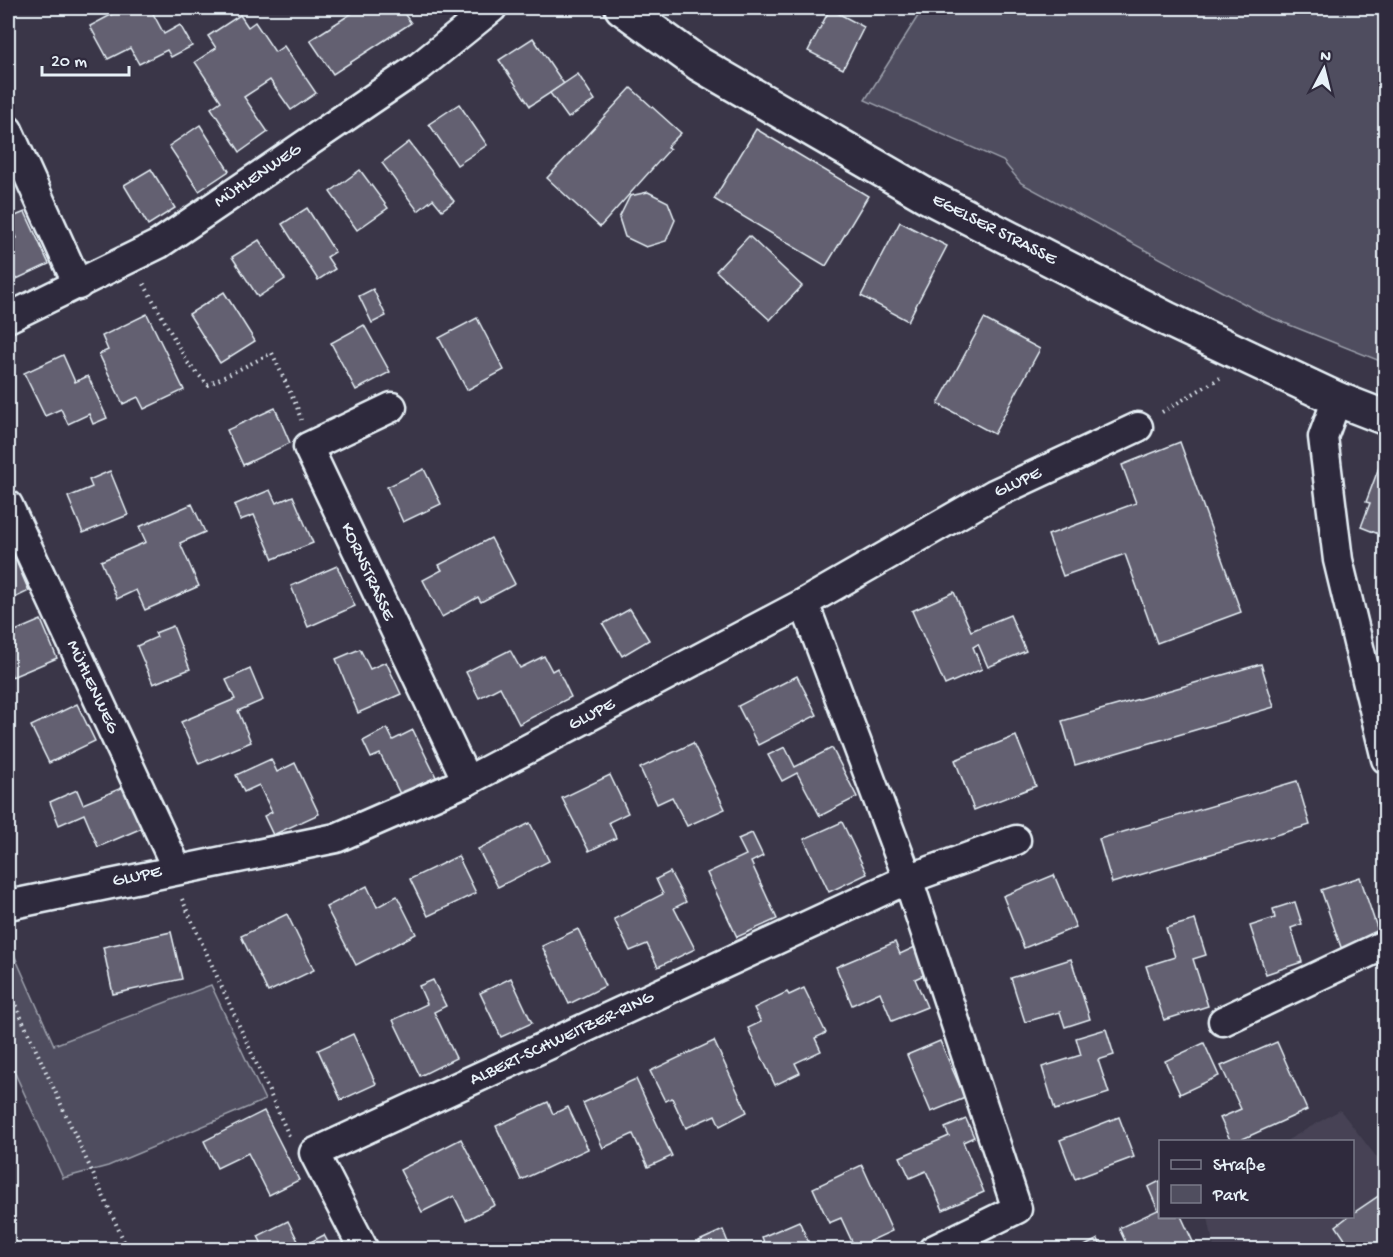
<svg xmlns="http://www.w3.org/2000/svg" width="1393" height="1257" viewBox="0 0 1393 1257" font-family="'Gochi Hand',sans-serif">
	<style>
		.built { fill: #464354 }
		.green { fill: #504e5f; stroke: #9ca0ac; stroke-width: 1.5 }
		.building { fill: #636171; stroke: #e8f1f8; stroke-width: 1.5 }
		.lines { fill: none; stroke-linecap: round; stroke-linejoin: round }
		.minor-casing { stroke: #e8f1f8; stroke-width: 33 }
		.secondary-casing { stroke: #e8f1f8; stroke-width: 38 }
		.path { stroke: #e8f1f8; stroke-width: 4; stroke-dasharray: 1.5 4.5; stroke-linecap: butt }
		.minor { stroke: #2f2a3d; stroke-width: 28 }
		.secondary { stroke: #2f2a3d; stroke-width: 33 }
		.labels { text-anchor: middle; dominant-baseline: central; stroke-width: 6; stroke-linejoin: round; paint-order: stroke }
		.street-label { font-size: 18px; fill: #e8f1f8; stroke: #2f2a3d }
	</style>
	<rect width="100%" height="100%" fill="#3a3648"/>
	<filter id="ink" filterUnits="userSpaceOnUse"><feTurbulence type="fractalNoise" baseFrequency=".0167" numOctaves="2"/><feDisplacementMap in="SourceGraphic" scale="12" xChannelSelector="R" yChannelSelector="G"/><feConvolveMatrix kernelMatrix="1 2 1 2 8 2 1 2 1" color-interpolation-filters="sRGB"/></filter>
	<g filter="url(#ink)">
		<path class="built" d="M 1340,1110 L 1385,1168 L 1385,1249 L 1214,1249 L 1208,1217 L 1352,1216 L 1352,1142 L 1286,1141 Z"/>
		<g class="green">
			<path d="M 923,8 L 1385,8 L 1385,363 L 1267,316 L 1021,183 L 1003,161 L 865,100 Z"/>
			<path d="M 8,941 L 54,1045 L 211,985 L 265,1100 L 108,1166 L 63,1178 L 8,1058 Z"/>
		</g>
		<g class="building">
			<path d="M 124,8 L 150,8 L 164,34 L 180,25 L 192,46 L 171,57 L 167,50 L 139,64 L 130,48 L 108,59 L 90,26 Z"/>
			<path d="M 360,8 L 400,8 L 411,23 L 333,74 L 310,40 Z"/>
			<path d="M 830,9 L 864,27 L 843,69 L 808,51 Z"/>
			<path d="M 240,15 L 248,27 L 255,22 L 275,52 L 284,46 L 316,93 L 291,110 L 270,80 L 244,97 L 268,132 L 240,152 L 211,108 L 221,101 L 195,62 L 216,48 L 208,36 Z"/>
			<path d="M 533,38 L 564,84 L 530,106 L 499,60 Z"/>
			<path d="M 578,74 L 595,100 L 568,118 L 550,93 Z"/>
			<path d="M 631,88 L 681,133 L 667,147 L 670,149 L 600,227 L 547,178 Z"/>
			<path d="M 459,104 L 487,145 L 457,165 L 429,124 Z"/>
			<path d="M 200,125 L 229,171 L 199,191 L 169,146 Z"/>
			<path d="M 756,129 L 868,196 L 826,266 L 714,199 Z"/>
			<path d="M 409,142 L 454,201 L 442,210 L 433,199 L 418,211 L 382,163 Z"/>
			<path d="M 151,169 L 175,208 L 148,225 L 124,185 Z"/>
			<path d="M 360,170 L 388,208 L 357,230 L 330,192 Z"/>
			<path d="M 648,192 L 668,202 L 675,220 L 666,241 L 646,247 L 625,237 L 619,218 L 630,196 Z"/>
			<path d="M 307,208 L 335,252 L 327,257 L 335,269 L 318,280 L 282,224 Z"/>
			<path d="M 25,212 L 49,264 L 8,283 L 8,242 L 17,238 L 8,219 Z"/>
			<path d="M 900,222 L 947,246 L 908,321 L 861,296 Z"/>
			<path d="M 749,236 L 802,286 L 770,320 L 716,271 Z"/>
			<path d="M 259,240 L 285,279 L 258,297 L 232,257 Z"/>
			<path d="M 373,289 L 386,316 L 372,323 L 359,296 Z"/>
			<path d="M 224,292 L 255,341 L 220,363 L 189,314 Z"/>
			<path d="M 147,314 L 184,390 L 144,409 L 138,397 L 123,404 L 99,354 L 108,350 L 102,336 Z"/>
			<path d="M 477,318 L 504,370 L 467,390 L 439,338 Z"/>
			<path d="M 984,319 L 1040,349 L 994,434 L 938,404 Z"/>
			<path d="M 364,325 L 390,372 L 356,390 L 331,343 Z"/>
			<path d="M 63,355 L 75,382 L 88,376 L 107,418 L 93,424 L 89,414 L 68,424 L 61,409 L 45,416 L 24,373 Z"/>
			<path d="M 275,408 L 290,443 L 243,465 L 227,430 Z"/>
			<path d="M 1180,442 L 1241,612 L 1157,643 L 1125,554 L 1063,576 L 1048,535 L 1136,503 L 1122,465 Z"/>
			<path d="M 1381,462 L 1386,464 L 1386,537 L 1361,527 L 1370,503 L 1366,502 Z"/>
			<path d="M 424,469 L 441,504 L 403,522 L 387,487 Z"/>
			<path d="M 110,471 L 128,515 L 83,533 L 68,497 L 92,487 L 89,480 Z"/>
			<path d="M 270,490 L 276,503 L 293,496 L 313,543 L 273,559 L 254,515 L 240,520 L 234,505 Z"/>
			<path d="M 192,504 L 205,532 L 180,543 L 199,586 L 145,610 L 136,590 L 117,599 L 101,561 L 146,542 L 139,527 Z"/>
			<path d="M 491,538 L 515,584 L 481,602 L 478,597 L 442,617 L 423,580 L 442,570 L 439,565 Z"/>
			<path d="M 13,554 L 29,591 L 8,601 L 8,556 Z"/>
			<path d="M 337,566 L 355,606 L 308,627 L 291,586 Z"/>
			<path d="M 954,592 L 971,631 L 1010,615 L 1026,651 L 988,667 L 978,644 L 973,647 L 982,669 L 945,685 L 912,611 Z"/>
			<path d="M 630,609 L 649,640 L 622,656 L 603,624 Z"/>
			<path d="M 41,620 L 57,658 L 12,677 L 8,667 L 8,634 Z"/>
			<path d="M 173,626 L 190,669 L 153,684 L 137,646 L 157,637 L 155,633 Z"/>
			<path d="M 360,649 L 370,669 L 386,662 L 401,694 L 358,713 L 336,659 Z"/>
			<path d="M 510,650 L 520,668 L 544,656 L 552,671 L 557,668 L 571,697 L 519,724 L 500,687 L 479,698 L 466,672 Z"/>
			<path d="M 1261,664 L 1274,707 L 1075,765 L 1062,721 Z"/>
			<path d="M 250,669 L 263,700 L 238,711 L 251,742 L 199,764 L 181,722 L 235,699 L 226,680 Z"/>
			<path d="M 797,676 L 817,715 L 758,745 L 738,706 Z"/>
			<path d="M 77,704 L 95,741 L 49,763 L 31,726 Z"/>
			<path d="M 387,728 L 393,740 L 413,730 L 436,777 L 400,794 L 380,754 L 371,758 L 363,741 Z"/>
			<path d="M 1016,736 L 1036,786 L 974,810 L 955,760 Z"/>
			<path d="M 693,743 L 725,809 L 687,826 L 672,797 L 657,804 L 640,768 Z"/>
			<path d="M 785,747 L 795,767 L 832,748 L 857,797 L 820,816 L 797,773 L 782,781 L 768,755 Z"/>
			<path d="M 271,759 L 277,772 L 295,763 L 319,814 L 273,835 L 264,816 L 272,812 L 259,785 L 244,792 L 236,775 Z"/>
			<path d="M 610,775 L 628,813 L 609,822 L 616,838 L 589,851 L 562,798 Z"/>
			<path d="M 1297,781 L 1310,825 L 1112,883 L 1099,839 Z"/>
			<path d="M 124,787 L 142,828 L 98,847 L 84,814 L 59,825 L 50,802 L 77,790 L 83,804 Z"/>
			<path d="M 842,822 L 867,874 L 829,892 L 804,839 Z"/>
			<path d="M 530,823 L 549,861 L 498,887 L 478,849 Z"/>
			<path d="M 752,833 L 763,856 L 751,862 L 777,919 L 737,937 L 707,873 L 746,855 L 738,839 Z"/>
			<path d="M 458,856 L 476,893 L 428,916 L 410,879 Z"/>
			<path d="M 670,872 L 686,902 L 674,908 L 695,949 L 658,967 L 647,944 L 630,951 L 614,919 L 663,894 L 656,879 Z"/>
			<path d="M 1054,875 L 1076,927 L 1024,948 L 1003,896 Z"/>
			<path d="M 1360,877 L 1381,940 L 1343,953 L 1321,890 Z"/>
			<path d="M 367,886 L 377,907 L 397,896 L 416,934 L 356,965 L 326,907 Z"/>
			<path d="M 1295,902 L 1302,924 L 1291,928 L 1302,962 L 1266,974 L 1250,926 L 1275,918 L 1273,909 Z"/>
			<path d="M 287,914 L 314,970 L 268,992 L 241,936 Z"/>
			<path d="M 1195,920 L 1206,955 L 1193,959 L 1208,1006 L 1164,1020 L 1146,966 L 1175,957 L 1166,928 Z"/>
			<path d="M 578,929 L 605,986 L 569,1004 L 542,946 Z"/>
			<path d="M 171,932 L 182,979 L 113,994 L 103,947 Z"/>
			<path d="M 895,942 L 900,954 L 915,947 L 926,974 L 915,979 L 927,1007 L 892,1021 L 880,992 L 852,1005 L 836,967 Z"/>
			<path d="M 1071,959 L 1090,1019 L 1065,1027 L 1060,1012 L 1025,1022 L 1011,978 Z"/>
			<path d="M 511,978 L 532,1023 L 501,1037 L 480,993 Z"/>
			<path d="M 433,980 L 446,1006 L 434,1012 L 456,1058 L 420,1076 L 393,1020 L 427,1004 L 419,986 Z"/>
			<path d="M 804,988 L 826,1033 L 815,1038 L 821,1051 L 795,1063 L 800,1073 L 775,1085 L 748,1028 L 761,1022 L 754,1008 L 787,992 L 789,995 Z"/>
			<path d="M 1106,1029 L 1114,1055 L 1098,1060 L 1109,1093 L 1055,1110 L 1042,1067 L 1081,1055 L 1076,1038 Z"/>
			<path d="M 353,1034 L 376,1084 L 341,1100 L 318,1050 Z"/>
			<path d="M 714,1041 L 747,1112 L 720,1126 L 715,1115 L 686,1128 L 672,1098 L 665,1101 L 650,1071 Z"/>
			<path d="M 940,1041 L 965,1098 L 931,1112 L 907,1055 Z"/>
			<path d="M 1277,1042 L 1307,1110 L 1236,1142 L 1231,1142 L 1220,1118 L 1241,1109 L 1221,1066 Z"/>
			<path d="M 1204,1043 L 1219,1076 L 1180,1094 L 1165,1061 Z"/>
			<path d="M 636,1079 L 672,1156 L 648,1167 L 633,1134 L 603,1148 L 583,1103 Z"/>
			<path d="M 548,1102 L 553,1114 L 568,1107 L 588,1149 L 521,1180 L 496,1126 Z"/>
			<path d="M 264,1111 L 299,1180 L 269,1195 L 248,1153 L 217,1168 L 204,1141 Z"/>
			<path d="M 1119,1117 L 1134,1157 L 1075,1179 L 1060,1140 Z"/>
			<path d="M 966,1119 L 974,1137 L 963,1142 L 984,1192 L 943,1210 L 926,1171 L 910,1178 L 900,1157 L 949,1136 L 945,1128 Z"/>
			<path d="M 461,1139 L 495,1205 L 466,1220 L 454,1196 L 422,1212 L 400,1170 Z"/>
			<path d="M 862,1165 L 892,1231 L 855,1248 L 841,1218 L 829,1223 L 813,1188 Z"/>
			<path d="M 1160,1181 L 1160,1216 L 1181,1216 L 1193,1242 L 1177,1250 L 1129,1250 L 1119,1228 L 1158,1210 L 1148,1187 Z"/>
			<path d="M 1386,1191 L 1386,1250 L 1352,1250 L 1336,1226 L 1349,1216 L 1352,1216 L 1352,1214 Z"/>
			<path d="M 288,1221 L 301,1247 L 324,1235 L 332,1250 L 265,1250 L 258,1236 Z"/>
			<path d="M 799,1221 L 812,1250 L 767,1250 L 762,1237 Z"/>
			<path d="M 723,1230 L 731,1250 L 702,1250 L 699,1241 Z"/>
			<path d="M 1098,1239 L 1103,1250 L 1077,1250 Z"/>
		</g>
		<g class="lines">
			<defs>
				<g id="minor">
					<path d="M 8,130 L 78,285"/>
					<path d="M 8,318 L 159,244 L 419,67 L 492,8"/>
					<path d="M 1337,399 L 1323,437 L 1338,560 L 1386,759"/>
					<path d="M 392,407 L 308,447 L 467,781"/>
					<path d="M 8,505 L 177,869"/>
					<path d="M 804,603 L 908,879 L 1016,840"/>
					<path d="M 8,905 L 336,838 L 467,781 L 804,603 L 994,494 L 1138,427"/>
					<path d="M 1223,1021 L 1386,944"/>
					<path d="M 364,1250 L 314,1153 L 908,879 L 1017,1209 L 933,1250"/>
				</g>
				<path id="secondary" d="M 622,8 L 699,64 L 927,196 L 1167,319 L 1337,399 L 1386,418"/>
			</defs>
			<use href="#minor" class="minor-casing"/>
			<use href="#secondary" class="secondary-casing"/>
			<g class="path">
				<path d="M 144,284 L 187,362 L 208,385 L 272,353 L 297,407 L 301,420"/>
				<path d="M 1162,412 L 1220,378"/>
				<path d="M 182,899 L 290,1138"/>
				<path d="M 8,989 L 128,1250"/>
			</g>
			<use href="#minor" class="minor"/>
			<use href="#secondary" class="secondary"/>
		</g>
	</g>
	<g class="labels">
		<g class="street-label">
			<text transform="translate(258 176) rotate(-34)">MÜHLENWEG</text>
			<text transform="translate(994 230) rotate(27)">EGELSER STRASSE</text>
			<text transform="translate(1018 483) rotate(-25)">GLUPE</text>
			<text transform="translate(367 572) rotate(65)">KORNSTRASSE</text>
			<text transform="translate(92 687) rotate(65)">MÜHLENWEG</text>
			<text transform="translate(592 715) rotate(-28)">GLUPE</text>
			<text transform="translate(137 877) rotate(-12)">GLUPE</text>
			<text transform="translate(562 1039) rotate(-25)">ALBERT-SCHWEITZER-RING</text>
		</g>
	</g>
	<rect width="1393" height="1257" fill="none" stroke="#2f2a3d" stroke-width="30"/>
	<rect x="15" y="15" width="1363" height="1227" fill="none" stroke="#e8f1f8" stroke-width="2" filter="url(#ink)"/>
	<rect x="1159" y="1140" width="195" height="78" fill="#2f2a3d" stroke="#797a88" stroke-width="1.5"/>
	<rect x="1171" y="1160" width="30" height="9" fill="#2f2a3d" stroke="#797a88" stroke-width="1.5"/>
	<text x="1213" y="1170" font-size="18" fill="#e8f1f8">Straße</text>
	<rect x="1171" y="1185" width="30" height="18" fill="#504e5f" stroke="#797a88" stroke-width="1.5"/>
	<text x="1213" y="1200" font-size="18" fill="#e8f1f8">Park</text>
	<g transform="translate(1324 69) rotate(7)" stroke="#2f2a3d" stroke-width="4.5" paint-order="stroke">
	<path d="M0-4.5L10 22L0 15L-10 22Z" fill="#e8f1f8"/>
	<text y="-9" font-size="16" font-weight="bold" text-anchor="middle" fill="#e8f1f8">N</text>
	</g>
	<path d="M42 66v9h87v-9" fill="none" stroke="#e8f1f8" stroke-width="3"/>
	<text x="51" y="66" font-size="18" fill="#e8f1f8" stroke="#2f2a3d" stroke-width="4.5" paint-order="stroke">20 m</text>
</svg>
